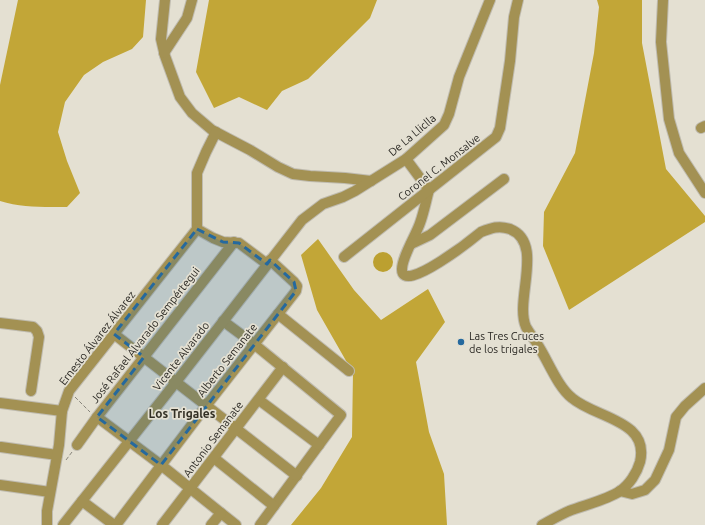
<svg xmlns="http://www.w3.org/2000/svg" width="705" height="525" viewBox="0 0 705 525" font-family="Ubuntu,sans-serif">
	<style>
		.forest { fill: #c2a637 }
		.water { fill: #bca030 }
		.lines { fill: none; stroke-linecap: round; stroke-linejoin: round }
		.minor-casing { stroke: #bfbbaf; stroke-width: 12 }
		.path { stroke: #88857c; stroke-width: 1; stroke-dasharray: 4 2; stroke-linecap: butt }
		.minor { stroke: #a39153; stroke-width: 10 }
		.marked { fill: #25699e; fill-opacity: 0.2; stroke: #25699e; stroke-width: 3; stroke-dasharray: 8 5; stroke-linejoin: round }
		.poi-dot { fill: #25699e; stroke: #e4e0d2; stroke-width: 1.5 }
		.labels { text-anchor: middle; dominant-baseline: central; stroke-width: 3.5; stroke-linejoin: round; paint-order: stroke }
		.street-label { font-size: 11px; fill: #2b2924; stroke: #e4e0d2 }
		.poi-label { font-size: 11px; fill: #2b2924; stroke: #e4e0d2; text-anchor: start }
		.neighbourhood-label { font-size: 12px; font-weight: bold; fill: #322f24; stroke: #e4e0d2 }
	</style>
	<rect width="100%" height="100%" fill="#e4e0d2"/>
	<g class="forest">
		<path d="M 18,0 L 146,0 L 143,37 L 132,49 L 103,62 L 84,75 L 65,102 L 58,132 L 67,161 L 80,193 L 67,207 C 44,207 22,208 0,201 L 0,85 Z"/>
		<path d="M 209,0 L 377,0 L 370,18 L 355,33 L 308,79 L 282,91 L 267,110 L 239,97 L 214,108 L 196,72 Z"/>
		<path d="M 597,0 L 642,0 L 642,43 L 666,169 L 705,216 L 705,222 L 569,310 L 543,246 L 544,212 L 575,153 L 594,53 L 599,7 Z"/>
		<path d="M 318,239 L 354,290 L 381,320 L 428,289 L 445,322 L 416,362 L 429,432 L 444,474 L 447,525 L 291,525 L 321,488 L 352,437 L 353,373 L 317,310 L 301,255 Z"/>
	</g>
	<circle class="water" cx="383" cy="262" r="10"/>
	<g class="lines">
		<defs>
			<g id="minor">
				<path d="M 165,0 L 161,39 L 165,56 L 180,97 L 192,113 L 212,130 L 227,138 L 250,150 L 278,167 L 293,174 L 310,176 L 345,178 L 371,181"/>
				<path d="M 663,0 L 661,42 L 669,119 L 679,153 L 705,193"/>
				<path d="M 164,53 L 187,18 L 192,0"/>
				<path d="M 701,128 L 705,126"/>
				<path d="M 406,159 L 429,190"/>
				<path d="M 429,190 C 426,201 424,212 420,223 C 416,235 402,257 402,269 C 401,296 475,237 481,232 C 491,228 499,225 510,229 C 545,243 514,300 526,327 C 530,334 535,340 539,347 C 549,363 558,387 572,398 C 595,418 650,420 640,462 C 637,473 629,485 620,491 C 607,500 584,505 569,511 C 560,515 551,520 542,525"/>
				<path d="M 197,229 L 197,173 L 206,152 L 216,132"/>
				<path d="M 197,229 L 213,238 L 223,242 L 239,243 L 267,264"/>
				<path d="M 411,244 L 430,235 L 504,179"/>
				<path d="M 344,257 L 496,137 L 500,128 L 510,61 L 514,17 L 518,0"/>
				<path d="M 278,314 L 349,371"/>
				<path d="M 223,321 L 254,344 L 341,415 L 260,525"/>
				<path d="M 0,323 L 33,327 L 37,331 L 39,337 L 31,391"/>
				<path d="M 114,334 L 297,476"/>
				<path d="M 259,400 L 319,445"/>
				<path d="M 0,403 L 62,411"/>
				<path d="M 97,417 L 161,465 L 236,525"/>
				<path d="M 77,445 L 97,417 L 234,242"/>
				<path d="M 1,447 L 57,455"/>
				<path d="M 214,458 L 274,506"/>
				<path d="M 0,485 L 50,492"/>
				<path d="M 620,491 L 632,494 L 645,490 L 655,480 L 669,450 L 676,417 L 685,406 L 705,388"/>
				<path d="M 82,501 L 114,525"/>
				<path d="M 47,525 L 47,511 L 59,445 L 62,411 L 69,391 L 197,229"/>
				<path d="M 63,525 L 176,382 L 302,220 L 323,204 L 343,197 L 355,191 L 406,159 L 444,125 L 449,114 L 459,77 L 490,0"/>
				<path d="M 116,525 L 206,406 L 296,291 L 297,286 L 294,282 L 270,260"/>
				<path d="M 162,525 L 283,367"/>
				<path d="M 211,525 L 221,513"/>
			</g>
		</defs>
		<use href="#minor" class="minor-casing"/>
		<g class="path">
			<path d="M 75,397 L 90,412"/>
			<path d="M 66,460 L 72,452"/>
		</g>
		<use href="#minor" class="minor"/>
	</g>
	<path class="marked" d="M 197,229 L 223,242 L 239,243 L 267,264 L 270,260 L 294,282 L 296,291 L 161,465 L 97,417 L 144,357 L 114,334 Z"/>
	<circle class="poi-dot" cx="461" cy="342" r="4"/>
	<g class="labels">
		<g class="street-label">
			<text transform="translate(412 135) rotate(-40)">De La Lliclla</text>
			<text transform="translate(439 167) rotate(-38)">Coronel C. Monsalve</text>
			<text transform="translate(145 335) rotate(-52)">José Rafael Alvarado Sempértegui</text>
			<text transform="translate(97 338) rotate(-52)">Ernesto Álvarez Álvarez</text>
			<text transform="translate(181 356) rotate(-52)">Vicente Alvarado</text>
			<text transform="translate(227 360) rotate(-52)">Alberto Semanate</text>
			<text transform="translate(213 439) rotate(-53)">Antonio Semanate</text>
		</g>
		<g class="poi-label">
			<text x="469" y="336">Las Tres Cruces<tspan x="469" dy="13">de los trigales</tspan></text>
		</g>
		<g class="neighbourhood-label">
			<text x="182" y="413">Los Trigales</text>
		</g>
	</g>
</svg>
